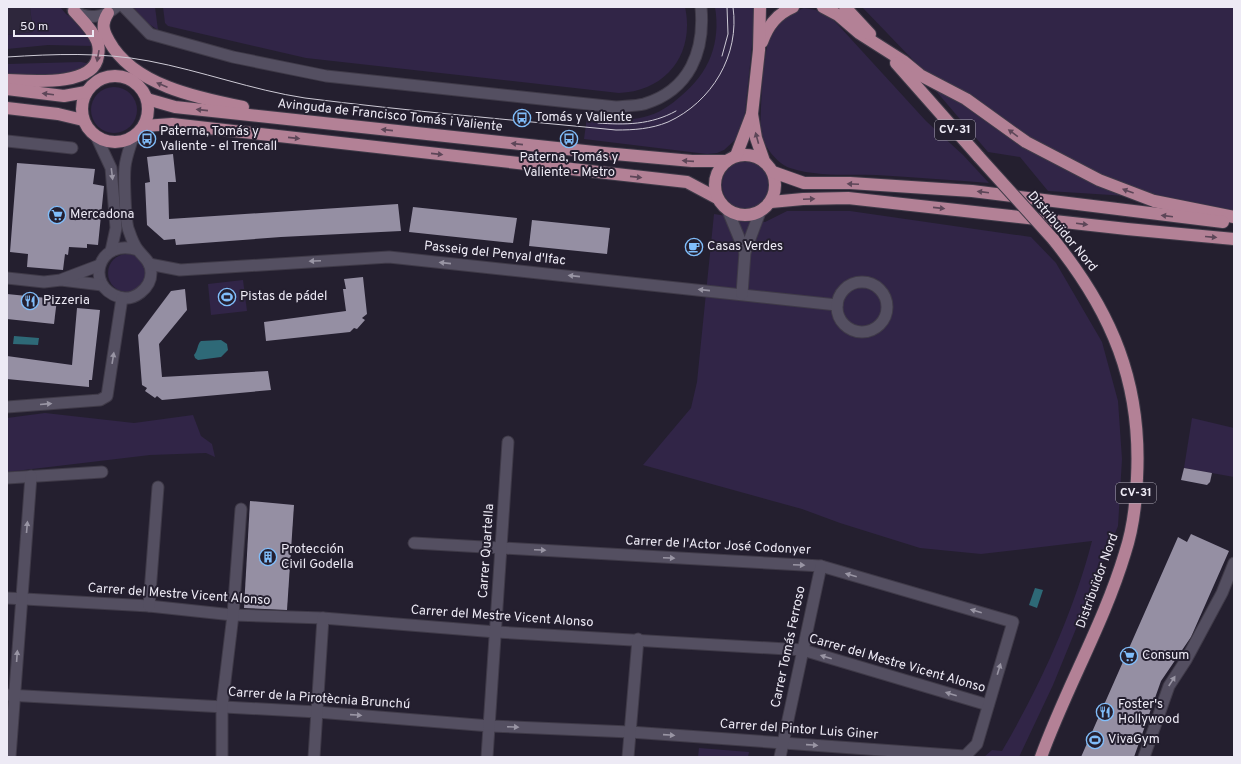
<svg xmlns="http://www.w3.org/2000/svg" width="1241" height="764" viewBox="0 0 1241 764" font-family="Overpass,sans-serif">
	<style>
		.built { fill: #2e273c }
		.green { fill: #312547 }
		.water { fill: #2e6977 }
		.building { fill: #958fa3 }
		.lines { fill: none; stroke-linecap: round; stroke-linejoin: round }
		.minor-casing { stroke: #3f3a48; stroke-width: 13 }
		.major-casing { stroke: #3f3a48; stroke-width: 14 }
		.minor { stroke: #544f61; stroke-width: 11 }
		.major { stroke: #b38196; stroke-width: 12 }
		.tram { stroke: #cdcad5; stroke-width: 1 }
		.major-bridge-casing { stroke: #3f3a48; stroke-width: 14; stroke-linecap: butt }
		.major-bridge { stroke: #b38196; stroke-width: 12 }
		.oneway { fill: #5d4658 }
		.oneway2 { fill: #9995a4 }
		.labels { text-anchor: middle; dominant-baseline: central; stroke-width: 4; stroke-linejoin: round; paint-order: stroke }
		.shield { fill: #241f2f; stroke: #b1adba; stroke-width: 1 }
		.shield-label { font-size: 12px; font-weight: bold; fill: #edeaf5 }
		.street-label { font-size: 13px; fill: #edeaf5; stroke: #241f2f }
		.poi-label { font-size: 13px; fill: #edeaf5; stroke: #241f2f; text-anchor: start }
	</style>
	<rect width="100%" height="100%" fill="#241f2f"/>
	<path class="built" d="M 7,7 L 30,7 L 33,32 L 7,35 Z"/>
	<g class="green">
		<path d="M 30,7 L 60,7 L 66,14 L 79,23 L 94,46 L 48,45 L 7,49 L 7,35 L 33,32 Z"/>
		<path d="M 133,7 L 155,7 L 158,30 L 146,22 Z"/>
		<path d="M 163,7 L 685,7 C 695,53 667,91 619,93 L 306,58 L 168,26 L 165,23 Z"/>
		<path d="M 715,7 L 756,7 L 745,113 L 740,131 L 736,139 L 724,150 L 717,153 L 707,154 L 584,139 L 587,117 C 606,119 625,122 644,117 C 658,114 671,105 681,96 C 709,73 721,43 715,7 Z"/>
		<path d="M 862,7 L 1234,7 L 1234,212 L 1159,198 L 1048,191 L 1020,157 L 988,152 L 936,91 L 913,60 Z"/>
		<path d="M 804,8 L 816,10 L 829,15 L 926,121 L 963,155 L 989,183 C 951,180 913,177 876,175 C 848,174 817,177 790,168 C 777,164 763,145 760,132 C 762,105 760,39 779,21 C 786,15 796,11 804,8 Z"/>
		<path d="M 81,62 L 91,64 C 73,80 30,75 7,76 L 7,64 Z"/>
		<circle cx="114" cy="110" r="23"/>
		<circle cx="746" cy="185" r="24"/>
		<path d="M 787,211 L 850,211 L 1031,237 L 1056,263 L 1102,342 L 1118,401 L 1122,459 L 1118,526 L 1053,685 L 1019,757 L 984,757 L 992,750 L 1002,751 C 1040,686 1073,614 1092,541 L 981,554 L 920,548 L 840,523 L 802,509 L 643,465 L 691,408 L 697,382 L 714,214 L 765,222 Z"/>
		<circle cx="127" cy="273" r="19"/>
		<path d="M 243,280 L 247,311 L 211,315 L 208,284 Z"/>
		<path d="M 45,413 L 134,423 L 193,415 L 201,436 L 212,444 L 215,457 L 206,453 L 150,455 L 7,472 L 7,418 Z"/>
		<path d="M 1192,418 L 1234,428 L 1234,477 L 1184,468 Z"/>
		<path d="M 699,748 L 749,752 L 748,757 L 698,757 Z"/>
	</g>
	<g class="water">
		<path d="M 14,336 L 39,338 L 38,345 L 13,344 Z"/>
		<path d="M 221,340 L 227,344 L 228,350 L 221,357 L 198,360 L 195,358 L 194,355 C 198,351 197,344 201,341 Z"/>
		<path d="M 1035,588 L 1043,590 L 1037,608 L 1029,605 Z"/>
	</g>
	<g class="building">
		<path d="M 173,154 L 176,182 L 168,182 L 169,219 L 398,204 L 401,231 L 281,237 L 176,245 L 175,239 L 164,240 L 147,225 L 145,183 L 150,182 L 147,157 Z"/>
		<path d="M 17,163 L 95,169 L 93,184 L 104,186 L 98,245 L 87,244 L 87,248 L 69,247 L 68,255 L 65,254 L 63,270 L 27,267 L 28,254 L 10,252 Z"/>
		<path d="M 413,207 L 517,218 L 513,243 L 409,232 Z"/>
		<path d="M 532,220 L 610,228 L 607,254 L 529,246 Z"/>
		<path d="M 363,277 L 367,314 L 362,318 L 365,320 L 357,329 L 354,328 L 350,332 L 266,341 L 264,322 L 346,311 L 343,289 L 346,289 L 344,279 Z"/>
		<path d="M 185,289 L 187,310 L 159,344 L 162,377 L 268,371 L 271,390 L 162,400 L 157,396 L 155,398 L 145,391 L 147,388 L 142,385 L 138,335 L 171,291 Z"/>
		<path d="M 7,294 L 57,299 L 54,324 L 7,319 Z"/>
		<path d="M 77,308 L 100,310 L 92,380 L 89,380 L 89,387 L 7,379 L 7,356 L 72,365 Z"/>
		<path d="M 1184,468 L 1212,473 L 1210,482 L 1207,485 L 1181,480 Z"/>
		<path d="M 250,501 L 294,505 L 287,610 L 244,608 Z"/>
		<path d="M 1191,534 L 1229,551 L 1191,637 L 1161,681 L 1134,757 L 1081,757 L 1178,537 L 1187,542 Z"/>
	</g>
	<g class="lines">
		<defs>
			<g id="minor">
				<path d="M 124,7 L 150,34 L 233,57 L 326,76 L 616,107 C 625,106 635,106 644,104 C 690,90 705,51 701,7"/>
				<path d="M 73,10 C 86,20 104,18 116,7"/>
				<path d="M 133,137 C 130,147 126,157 125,167 C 124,176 125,223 129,231 C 131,237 134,245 138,250 C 144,258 151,261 151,273 C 151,288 134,302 119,297 C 84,286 98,237 138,250"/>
				<path d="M 97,138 L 111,168 L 116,228 L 111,251"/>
				<path d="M 7,141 L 72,148"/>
				<path d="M 728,211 L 745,252"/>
				<path d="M 149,264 L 180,270 L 389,257 L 837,305"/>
				<path d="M 7,278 L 44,282 L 61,280 L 102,285"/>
				<path d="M 63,279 L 100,265"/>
				<circle cx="862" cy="307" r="25"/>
				<path d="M 742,294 L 745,252 L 760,212"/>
				<path d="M 7,407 L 100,400 L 107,396 L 122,298"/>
				<path d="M 7,478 L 102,472"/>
				<path d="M 7,598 L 149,606 L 233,615 L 323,618 L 496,632 L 803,650 L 988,705"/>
				<path d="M 149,606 L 158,487"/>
				<path d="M 7,695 L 317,712 L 490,726 L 630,732 L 965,756 L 977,744 L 1013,622 L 821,566 L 414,543"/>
				<path d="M 10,757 L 31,476"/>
				<path d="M 222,757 L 222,706 L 233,615 L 241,509"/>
				<path d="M 314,757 L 323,618"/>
				<path d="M 487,757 L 508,442"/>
				<path d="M 628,757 L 638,639"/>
				<path d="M 780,757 L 821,566"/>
				<path d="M 1144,757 L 1169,686 L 1186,660 L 1222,593 L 1234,563"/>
			</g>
			<g id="major">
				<path d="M 823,7 L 838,15 L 859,33 L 903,61 L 920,75 L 966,99 L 1026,142 L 1099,180 L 1154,201 L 1234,217"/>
				<path d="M 845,7 L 870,34"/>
				<path d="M 108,13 C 101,24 103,31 109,41 C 133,85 198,98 243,107"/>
				<path d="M 762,42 C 768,25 777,14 793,7"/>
				<path d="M 896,63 L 979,157"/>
				<circle cx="115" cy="109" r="33"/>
				<path d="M 7,80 C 31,81 94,87 98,56 C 99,51 99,46 97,41 C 92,29 82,20 74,11"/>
				<path d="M 7,89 L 64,96 L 86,92"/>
				<path d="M 147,99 L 175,107 L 604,153 L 692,161 L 727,161"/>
				<path d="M 7,108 L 58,114 L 83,120"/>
				<path d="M 752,114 L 756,138 L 764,161"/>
				<path d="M 144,126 L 172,124 L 687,182 L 717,198"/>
				<circle cx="745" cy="185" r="30"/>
				<path d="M 736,156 L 752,114 L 759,50 L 760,7"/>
				<path d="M 773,172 L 804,183 L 850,183 L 972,191 L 1223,222"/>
				<path d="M 771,202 L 803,199 L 848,198 L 1127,229 L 1234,239"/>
				<path d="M 1041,757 C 1066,688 1104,623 1125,553 C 1133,529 1136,503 1137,478 C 1142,383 1112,312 1053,239"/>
			</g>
		</defs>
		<use href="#minor" class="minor-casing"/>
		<use href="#major" class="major-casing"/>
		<use href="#minor" class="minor"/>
		<use href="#major" class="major"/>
		<g class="tram">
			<path d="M 722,56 L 728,34 L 727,7"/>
			<path d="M 7,57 C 54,54 102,52 149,61 C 202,71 252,90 305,98 C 408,111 513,120 616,130 C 634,130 651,129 668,122 C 712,102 740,55 733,7"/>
			<path d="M 598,123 C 625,125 651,125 676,111"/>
		</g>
		<defs>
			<path id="major-bridge" d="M 979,157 L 1053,239"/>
		</defs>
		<use href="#major-bridge" class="major-bridge-casing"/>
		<use href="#major-bridge" class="major-bridge"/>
	</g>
	<defs><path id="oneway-solid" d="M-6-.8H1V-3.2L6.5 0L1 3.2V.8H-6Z"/></defs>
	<g class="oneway">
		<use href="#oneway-solid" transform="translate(98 56) rotate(100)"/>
		<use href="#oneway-solid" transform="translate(162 85) rotate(-157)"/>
		<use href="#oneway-solid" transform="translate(48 94) rotate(-173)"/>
		<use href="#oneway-solid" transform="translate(202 110) rotate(-174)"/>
		<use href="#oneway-solid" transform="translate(387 130) rotate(-174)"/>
		<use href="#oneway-solid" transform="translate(1013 133) rotate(-144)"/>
		<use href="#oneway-solid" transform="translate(294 138) rotate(6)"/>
		<use href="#oneway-solid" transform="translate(757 138) rotate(-105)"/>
		<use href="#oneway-solid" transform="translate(517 144) rotate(-174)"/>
		<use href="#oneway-solid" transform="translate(437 154) rotate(6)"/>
		<use href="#oneway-solid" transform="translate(688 161) rotate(-176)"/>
		<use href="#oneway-solid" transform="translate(636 177) rotate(6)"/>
		<use href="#oneway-solid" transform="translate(853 184) rotate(-177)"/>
		<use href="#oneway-solid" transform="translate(1128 191) rotate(-160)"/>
		<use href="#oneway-solid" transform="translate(983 192) rotate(-173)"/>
		<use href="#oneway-solid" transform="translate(809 199) rotate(-2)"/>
		<use href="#oneway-solid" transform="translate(939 208) rotate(6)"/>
		<use href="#oneway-solid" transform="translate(1167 216) rotate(-173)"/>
		<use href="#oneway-solid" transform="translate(1082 224) rotate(7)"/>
		<use href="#oneway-solid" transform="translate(1211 237) rotate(5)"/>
	</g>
	<g class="oneway2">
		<use href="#oneway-solid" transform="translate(112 174) rotate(83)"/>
		<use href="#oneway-solid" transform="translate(315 261) rotate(177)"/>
		<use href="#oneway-solid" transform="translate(445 263) rotate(-174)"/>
		<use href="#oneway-solid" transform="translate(574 276) rotate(-174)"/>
		<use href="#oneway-solid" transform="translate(704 290) rotate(-174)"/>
		<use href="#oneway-solid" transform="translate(113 358) rotate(-81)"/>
		<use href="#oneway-solid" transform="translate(46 404) rotate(-5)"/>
		<use href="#oneway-solid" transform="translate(27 527) rotate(-85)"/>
		<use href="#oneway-solid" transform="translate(540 550) rotate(3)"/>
		<use href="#oneway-solid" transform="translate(669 558) rotate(3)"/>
		<use href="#oneway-solid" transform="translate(799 565) rotate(3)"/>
		<use href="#oneway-solid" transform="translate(851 575) rotate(-164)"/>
		<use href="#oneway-solid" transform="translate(976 611) rotate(-164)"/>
		<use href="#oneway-solid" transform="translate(17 656) rotate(-86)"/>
		<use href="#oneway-solid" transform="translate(826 657) rotate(-163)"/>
		<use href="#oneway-solid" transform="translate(999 669) rotate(-73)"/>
		<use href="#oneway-solid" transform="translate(1172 681) rotate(-57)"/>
		<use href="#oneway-solid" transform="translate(951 694) rotate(-163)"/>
		<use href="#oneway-solid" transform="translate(356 715) rotate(4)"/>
		<use href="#oneway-solid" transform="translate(513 727) rotate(3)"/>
		<use href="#oneway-solid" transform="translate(669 735) rotate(4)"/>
		<use href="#oneway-solid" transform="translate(812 745) rotate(4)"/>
	</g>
	<defs>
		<symbol id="bus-ring" viewBox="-11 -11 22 22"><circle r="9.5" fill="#241f2f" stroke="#80bdfa" stroke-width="1.5"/><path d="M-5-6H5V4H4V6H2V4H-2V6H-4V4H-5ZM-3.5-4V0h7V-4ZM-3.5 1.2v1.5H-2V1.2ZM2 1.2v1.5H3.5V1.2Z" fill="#80bdfa"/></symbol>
		<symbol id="supermarket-ring" viewBox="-11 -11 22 22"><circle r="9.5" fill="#241f2f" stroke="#80bdfa" stroke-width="1.5"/><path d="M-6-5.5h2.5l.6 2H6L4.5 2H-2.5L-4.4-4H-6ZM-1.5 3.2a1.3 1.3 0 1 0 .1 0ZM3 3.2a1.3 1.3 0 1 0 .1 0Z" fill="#80bdfa"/></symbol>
		<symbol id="cafe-ring" viewBox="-11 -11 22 22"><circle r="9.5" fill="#241f2f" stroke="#80bdfa" stroke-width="1.5"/><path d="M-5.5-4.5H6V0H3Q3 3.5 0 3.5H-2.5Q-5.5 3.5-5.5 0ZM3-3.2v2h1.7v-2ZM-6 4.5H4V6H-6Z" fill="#80bdfa"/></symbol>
		<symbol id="stadium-ring" viewBox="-11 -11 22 22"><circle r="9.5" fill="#241f2f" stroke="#80bdfa" stroke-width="1.5"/><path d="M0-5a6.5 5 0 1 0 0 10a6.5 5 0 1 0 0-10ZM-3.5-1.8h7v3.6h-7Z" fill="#80bdfa"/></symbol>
		<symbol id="restaurant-ring" viewBox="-11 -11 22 22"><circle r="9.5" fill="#241f2f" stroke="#80bdfa" stroke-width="1.5"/><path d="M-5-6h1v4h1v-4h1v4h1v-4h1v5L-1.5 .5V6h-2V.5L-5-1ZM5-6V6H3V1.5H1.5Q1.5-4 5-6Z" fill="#80bdfa"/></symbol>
		<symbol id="building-ring" viewBox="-11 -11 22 22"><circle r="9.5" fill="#241f2f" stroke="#80bdfa" stroke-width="1.5"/><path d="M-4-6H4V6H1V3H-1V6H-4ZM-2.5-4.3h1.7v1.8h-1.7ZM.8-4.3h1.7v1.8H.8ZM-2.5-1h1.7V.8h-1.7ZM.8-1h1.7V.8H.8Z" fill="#80bdfa"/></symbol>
	</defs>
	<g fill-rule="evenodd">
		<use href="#bus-ring" x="512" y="108" width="20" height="20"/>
		<use href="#bus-ring" x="137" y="129" width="20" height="20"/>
		<use href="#bus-ring" x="559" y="129" width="20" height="20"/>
		<use href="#supermarket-ring" x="47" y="205" width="20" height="20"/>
		<use href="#cafe-ring" x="684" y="237" width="20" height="20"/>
		<use href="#stadium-ring" x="217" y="287" width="20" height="20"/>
		<use href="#restaurant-ring" x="20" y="291" width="20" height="20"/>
		<use href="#building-ring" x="258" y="547" width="20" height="20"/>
		<use href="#supermarket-ring" x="1119" y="646" width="20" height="20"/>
		<use href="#restaurant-ring" x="1095" y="702" width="20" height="20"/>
		<use href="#stadium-ring" x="1085" y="730" width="20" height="20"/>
	</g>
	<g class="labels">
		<g class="shield">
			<rect x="935" y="120" width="40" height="20" rx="3"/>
			<rect x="1116" y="483" width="40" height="20" rx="3"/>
		</g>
		<g class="shield-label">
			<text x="955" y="130">CV-31</text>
			<text x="1136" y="493">CV-31</text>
		</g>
		<g class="street-label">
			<text transform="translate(390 116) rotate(6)">Avinguda de Francisco Tomás i Valiente</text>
			<text transform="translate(1062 232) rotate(50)">Distribuïdor Nord</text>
			<text transform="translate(495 254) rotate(6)">Passeig del Penyal d'Ifac</text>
			<text transform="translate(718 546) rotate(3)">Carrer de l'Actor José Codonyer</text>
			<text transform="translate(487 551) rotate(-86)">Carrer Quartella</text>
			<text transform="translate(1098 581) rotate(-70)">Distribuïdor Nord</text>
			<text transform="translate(179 595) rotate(4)">Carrer del Mestre Vicent Alonso</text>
			<text transform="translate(502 617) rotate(4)">Carrer del Mestre Vicent Alonso</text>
			<text transform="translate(789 647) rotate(-78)">Carrer Tomás Ferroso</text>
			<text transform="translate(897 664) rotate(16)">Carrer del Mestre Vicent Alonso</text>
			<text transform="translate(319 699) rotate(4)">Carrer de la Pirotècnia Brunchú</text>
			<text transform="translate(799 730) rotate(4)">Carrer del Pintor Luis Giner</text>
		</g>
		<g class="poi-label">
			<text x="535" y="118">Tomás y Valiente</text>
			<text x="160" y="132">Paterna, Tomás y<tspan x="160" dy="15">Valiente - el Trencall</tspan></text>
			<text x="569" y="158" text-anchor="middle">Paterna, Tomás y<tspan x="569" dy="15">Valiente - Metro</tspan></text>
			<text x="70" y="215">Mercadona</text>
			<text x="707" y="247">Casas Verdes</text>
			<text x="240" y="297">Pistas de pádel</text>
			<text x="43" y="301">Pizzeria</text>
			<text x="281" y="550">Protección<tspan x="281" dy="15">Civil Godella</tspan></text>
			<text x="1142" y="656">Consum</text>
			<text x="1118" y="705">Foster's<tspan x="1118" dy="15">Hollywood</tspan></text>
			<text x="1108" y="740">VivaGym</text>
		</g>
	</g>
	<rect width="1241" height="764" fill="none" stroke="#edeaf5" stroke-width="16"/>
	<path d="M14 30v6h79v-6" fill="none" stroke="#edeaf5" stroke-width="2"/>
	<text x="20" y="30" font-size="12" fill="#edeaf5" stroke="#241f2f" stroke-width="3" paint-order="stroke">50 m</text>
</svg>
